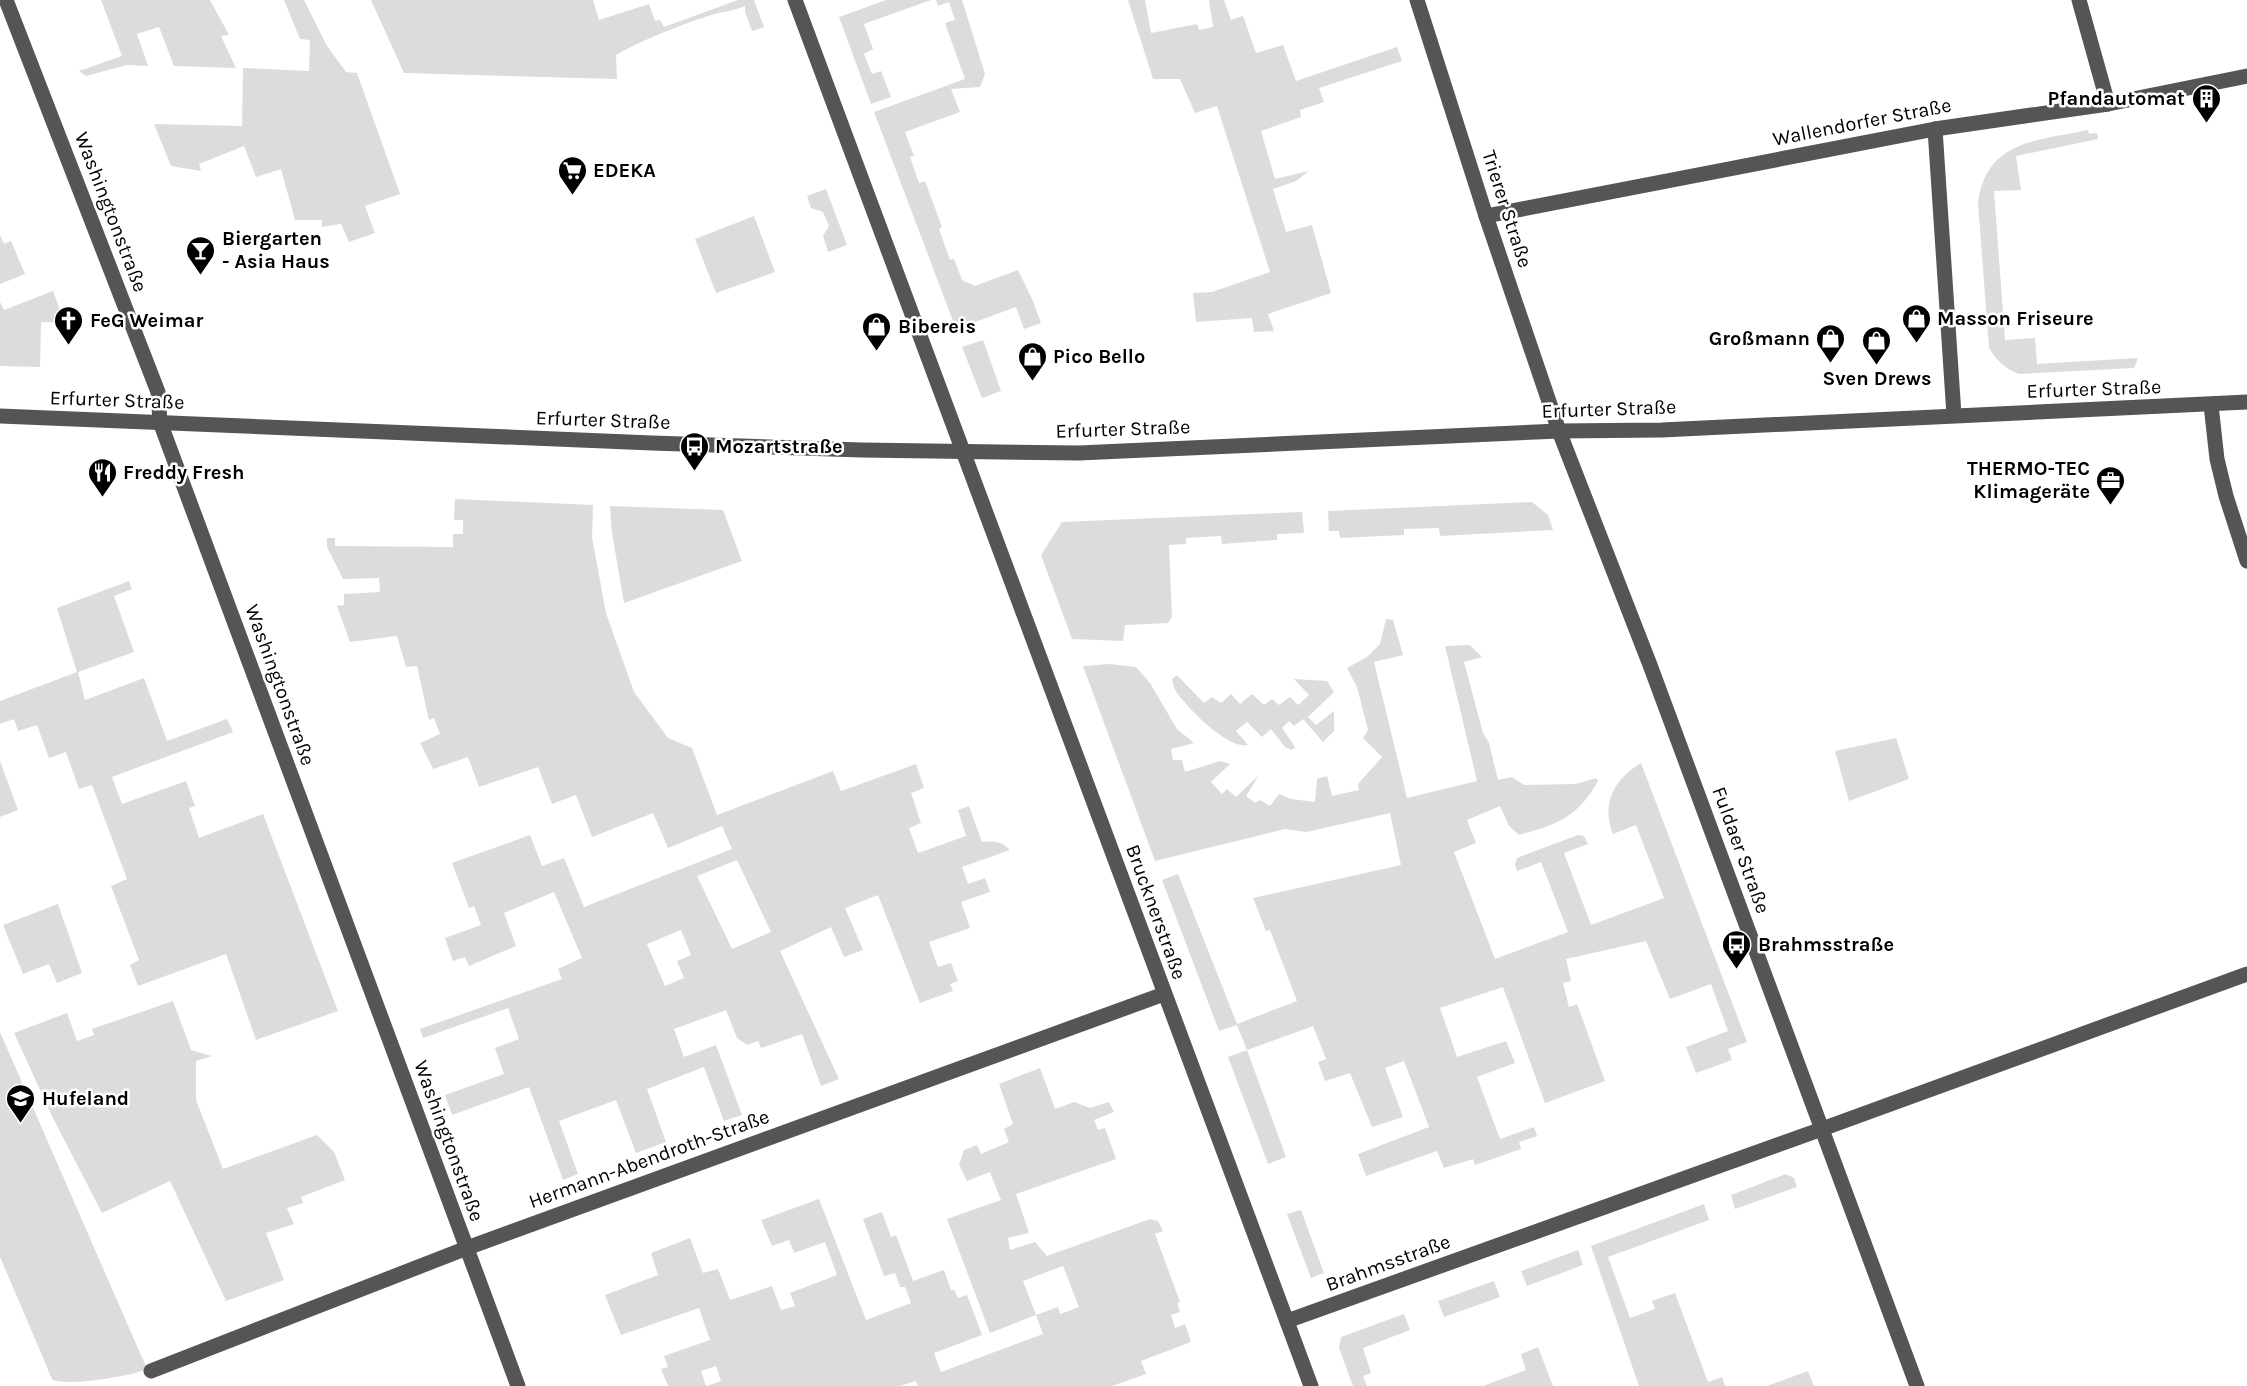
<svg xmlns="http://www.w3.org/2000/svg" width="2247" height="1386" viewBox="0 0 2247 1386" font-family="Karla,sans-serif">
	<style>
		.green { fill: #dcdcdc; fill-rule: evenodd }
		.lines { fill: none; stroke-linecap: round; stroke-linejoin: round }
		.minor { stroke: #555; stroke-width: 15 }
		.labels { text-anchor: middle; dominant-baseline: central; stroke-width: 5; stroke-linejoin: round; paint-order: stroke }
		.poi-label { font-size: 20px; font-weight: bold; fill: #000; stroke: #fff; text-anchor: start }
		.street-label { font-size: 20px; fill: #000; stroke: #fff }
	</style>
	<rect width="100%" height="100%" fill="#fff"/>
	<g class="green">
		<path d="M 101,0 L 210,0 L 229,35 L 221,36 L 236,68 L 174,66 L 159,27 L 137,34 L 148,66 L 127,65 L 86,76 L 79,71 L 122,56 Z"/>
		<path d="M 284,0 L 304,0 L 327,46 L 346,72 L 357,73 L 400,194 L 365,206 L 375,233 L 349,242 L 341,224 L 322,227 L 322,220 L 295,220 L 281,169 L 256,177 L 244,146 L 199,164 L 201,171 L 171,166 L 154,124 L 242,126 L 243,68 L 309,71 L 310,40 L 300,39 Z"/>
		<path d="M 371,0 L 593,0 L 599,20 L 649,4 L 655,21 L 660,20 L 664,27 L 738,0 L 754,0 L 764,27 L 752,31 L 745,12 L 745,6 C 736,10 727,11 718,13 C 687,22 644,39 616,55 L 617,79 L 404,73 Z"/>
		<path d="M 886,0 L 931,0 L 864,24 L 873,49 L 864,54 L 872,74 L 881,71 L 891,97 L 871,104 L 839,17 Z"/>
		<path d="M 936,0 L 962,0 L 985,74 L 980,87 L 951,89 L 960,112 L 905,132 L 914,156 L 910,157 L 919,183 L 925,181 L 942,227 L 939,229 L 950,260 L 954,259 L 962,280 L 975,286 L 1018,270 L 1033,301 L 1041,323 L 1024,329 L 1016,307 L 956,329 L 874,112 L 965,79 L 945,23 L 955,20 L 949,2 L 938,6 Z"/>
		<path d="M 1128,0 L 1145,0 L 1151,33 L 1197,24 L 1199,30 L 1213,27 L 1209,0 L 1224,0 L 1231,20 L 1243,16 L 1256,53 L 1283,45 L 1296,81 L 1397,47 L 1402,61 L 1319,88 L 1324,102 L 1300,110 L 1301,117 L 1261,131 L 1275,179 L 1309,171 L 1296,181 L 1273,189 L 1286,232 L 1312,225 L 1331,293 L 1268,314 L 1274,331 L 1254,332 L 1252,318 L 1196,322 L 1193,293 L 1212,292 L 1270,272 L 1217,106 L 1195,113 L 1180,79 L 1153,79 Z"/>
		<path d="M 2088,130 L 2089,134 L 2097,133 L 2098,139 L 2016,156 L 2021,190 L 1994,191 L 2005,340 L 2035,338 L 2037,364 L 2138,358 L 2134,368 L 2019,374 C 2004,368 1997,361 1989,348 L 1978,202 C 1987,140 2037,141 2088,130 Z"/>
		<path d="M 826,189 L 847,245 L 828,252 L 823,236 L 829,226 L 823,212 L 811,208 L 807,196 Z"/>
		<path d="M 754,216 L 775,272 L 716,293 L 695,239 Z"/>
		<path d="M 0,235 L 4,244 L 11,241 L 25,274 L 0,284 Z"/>
		<path d="M 53,291 L 65,323 L 41,322 L 40,367 L 0,366 L 0,302 L 4,310 Z"/>
		<path d="M 983,340 L 1001,391 L 982,398 L 962,347 Z"/>
		<path d="M 455,499 L 593,505 L 592,537 L 606,613 L 634,692 L 668,738 L 692,748 L 717,815 L 833,771 L 841,791 L 916,764 L 924,788 L 911,793 L 921,823 L 909,828 L 918,853 L 966,836 L 958,810 L 969,806 L 982,842 C 994,841 1001,841 1010,850 L 962,867 L 968,884 L 985,878 L 990,892 L 961,902 L 970,928 L 929,942 L 938,967 L 951,963 L 958,981 L 950,984 L 953,991 L 920,1003 L 878,895 L 845,908 L 863,950 L 844,957 L 831,927 L 780,951 L 839,1079 L 821,1086 L 802,1034 L 761,1048 L 758,1041 L 747,1045 L 737,1038 L 726,1010 L 674,1029 L 684,1057 L 716,1045 L 742,1115 L 724,1121 L 704,1067 L 647,1089 L 666,1142 L 636,1153 L 616,1100 L 559,1121 L 578,1174 L 563,1180 L 529,1087 L 452,1115 L 445,1095 L 504,1074 L 495,1048 L 519,1039 L 508,1008 L 423,1038 L 420,1029 L 562,979 L 558,969 L 582,958 L 554,892 L 504,913 L 516,946 L 469,966 L 465,957 L 453,961 L 445,938 L 481,925 L 474,906 L 469,908 L 452,863 L 530,835 L 542,866 L 564,858 L 584,907 L 732,849 L 722,826 L 668,848 L 653,813 L 592,837 L 576,795 L 552,804 L 538,767 L 479,787 L 468,757 L 433,769 L 420,743 L 440,734 L 434,718 L 429,720 L 417,666 L 406,667 L 397,636 L 350,642 L 337,606 L 344,605 L 344,594 L 380,592 L 379,578 L 343,579 L 327,547 L 327,538 L 335,538 L 335,546 L 453,547 L 453,534 L 463,534 L 463,520 L 454,520 ZM 737,860 L 771,932 L 732,949 L 697,876 ZM 681,930 L 691,955 L 677,961 L 684,978 L 665,986 L 647,944 Z"/>
		<path d="M 1532,502 L 1548,515 L 1553,530 L 1440,536 L 1439,528 L 1404,529 L 1404,535 L 1340,538 L 1339,531 L 1329,531 L 1328,511 Z"/>
		<path d="M 610,506 L 723,510 L 742,561 L 624,603 L 612,533 Z"/>
		<path d="M 1302,512 L 1304,533 L 1277,534 L 1277,540 L 1222,544 L 1221,536 L 1186,538 L 1186,544 L 1169,545 L 1172,617 L 1168,623 L 1125,625 L 1123,641 L 1072,639 L 1041,555 L 1062,522 Z"/>
		<path d="M 129,581 L 132,589 L 114,596 L 134,652 L 78,672 L 85,700 L 144,678 L 167,741 L 227,719 L 233,732 L 112,777 L 122,804 L 186,781 L 195,806 L 189,808 L 199,838 L 263,814 L 338,1011 L 256,1040 L 226,954 L 138,986 L 130,965 L 139,960 L 111,886 L 127,879 L 92,785 L 79,789 L 66,752 L 49,758 L 37,725 L 18,731 L 14,719 L 0,724 L 0,701 L 77,672 L 57,608 Z"/>
		<path d="M 1386,619 L 1393,620 L 1403,655 L 1374,662 L 1407,798 L 1477,781 L 1445,646 L 1470,645 L 1482,657 L 1464,662 L 1483,733 L 1489,743 L 1498,780 L 1512,777 L 1524,785 L 1576,784 L 1596,778 L 1598,781 C 1577,818 1558,824 1519,835 L 1509,826 L 1500,806 L 1467,820 L 1476,843 L 1454,852 L 1495,959 L 1568,932 L 1541,862 L 1517,871 L 1515,864 L 1517,858 L 1578,835 L 1584,836 L 1588,844 L 1564,853 L 1591,925 L 1664,898 L 1636,825 L 1613,834 C 1601,804 1614,779 1641,763 L 1747,1042 L 1728,1049 L 1732,1060 L 1696,1073 L 1686,1047 L 1728,1031 L 1711,984 L 1670,999 L 1646,941 L 1566,959 L 1571,981 L 1563,983 L 1569,1007 L 1577,1004 L 1605,1081 L 1545,1103 L 1503,987 L 1440,1008 L 1457,1057 L 1506,1041 L 1515,1063 L 1477,1077 L 1500,1139 L 1534,1127 L 1537,1136 L 1519,1142 L 1521,1149 L 1475,1165 L 1473,1159 L 1444,1168 L 1437,1151 L 1366,1176 L 1358,1154 L 1429,1127 L 1404,1061 L 1385,1068 L 1403,1117 L 1372,1127 L 1350,1073 L 1325,1081 L 1318,1062 L 1326,1059 L 1313,1026 L 1247,1050 L 1286,1157 L 1268,1164 L 1228,1057 L 1247,1050 L 1237,1025 L 1219,1031 L 1162,880 L 1178,874 L 1237,1024 L 1297,1001 L 1270,930 L 1266,931 L 1253,898 L 1401,865 L 1390,813 L 1306,832 L 1285,829 L 1155,861 L 1083,666 L 1110,664 L 1136,667 L 1150,683 L 1177,729 L 1194,743 L 1171,749 L 1173,760 L 1182,760 L 1185,772 L 1220,761 L 1230,764 L 1211,782 L 1222,794 L 1227,789 L 1236,797 L 1259,775 L 1246,796 L 1255,803 L 1260,800 L 1270,806 L 1279,794 L 1291,799 L 1315,802 L 1317,779 L 1327,776 L 1332,796 L 1359,790 L 1358,784 L 1382,757 L 1363,738 L 1368,730 L 1357,687 L 1347,668 L 1367,657 L 1380,644 Z"/>
		<path d="M 1177,675 L 1204,703 L 1212,697 L 1221,703 L 1231,694 L 1240,704 L 1252,694 L 1264,705 L 1272,699 L 1279,705 L 1290,697 L 1298,705 L 1309,695 L 1294,679 L 1327,681 L 1334,692 L 1308,717 L 1316,725 L 1334,711 L 1334,731 L 1323,742 L 1303,719 L 1294,726 L 1289,721 L 1282,728 L 1295,747 L 1292,750 L 1285,747 L 1271,729 L 1262,737 L 1247,722 L 1236,731 L 1248,745 C 1228,750 1188,708 1177,693 C 1174,689 1173,684 1172,679 Z"/>
		<path d="M 1896,738 L 1909,779 L 1849,801 L 1835,751 Z"/>
		<path d="M 0,761 L 18,810 L 0,817 Z"/>
		<path d="M 58,904 L 82,973 L 57,983 L 49,964 L 23,974 L 3,925 Z"/>
		<path d="M 173,1001 L 191,1050 L 212,1056 L 196,1061 L 196,1100 L 223,1169 L 317,1135 L 334,1152 L 345,1180 L 301,1197 L 303,1203 L 287,1208 L 294,1224 L 266,1233 L 284,1280 L 226,1301 L 170,1181 L 102,1213 L 53,1118 L 14,1033 L 67,1013 L 77,1041 L 94,1035 L 92,1029 Z"/>
		<path d="M 0,1032 L 147,1369 C 128,1377 69,1386 53,1380 C 50,1376 48,1370 47,1367 L 0,1257 Z"/>
		<path d="M 1040,1068 L 1055,1109 L 1074,1102 L 1090,1108 L 1109,1102 L 1114,1112 L 1094,1120 L 1098,1130 L 1105,1128 L 1116,1159 L 1016,1194 L 1029,1233 L 1008,1238 L 1010,1250 L 1035,1242 L 1047,1256 L 1150,1219 L 1158,1221 L 1163,1231 L 1155,1234 L 1180,1302 L 1177,1303 L 1180,1312 L 1171,1315 L 1175,1328 L 1185,1324 L 1191,1342 L 1141,1361 L 1146,1374 L 1112,1386 L 918,1386 L 916,1381 L 900,1386 L 707,1386 L 721,1381 L 716,1366 L 701,1371 L 706,1386 L 668,1386 L 661,1369 L 668,1367 L 664,1356 L 710,1340 L 699,1308 L 621,1335 L 605,1295 L 658,1275 L 651,1253 L 690,1238 L 703,1273 L 718,1269 L 730,1300 L 772,1286 L 781,1310 L 795,1306 L 790,1293 L 837,1275 L 825,1242 L 794,1253 L 789,1240 L 772,1246 L 761,1220 L 819,1199 L 866,1320 L 911,1303 L 905,1287 L 900,1287 L 895,1273 L 884,1276 L 863,1219 L 882,1212 L 891,1237 L 896,1235 L 913,1281 L 944,1270 L 951,1290 L 954,1290 L 958,1298 L 967,1295 L 982,1335 L 934,1353 L 941,1372 L 1043,1334 L 1036,1315 L 990,1333 L 947,1219 L 1001,1200 L 990,1172 L 967,1181 L 959,1164 L 964,1150 L 977,1145 L 981,1154 L 1009,1142 L 1004,1129 L 1013,1124 L 999,1084 ZM 1063,1266 L 1079,1307 L 1060,1314 L 1058,1307 L 1036,1315 L 1023,1281 Z"/>
		<path d="M 1786,1174 L 1794,1178 L 1797,1187 L 1735,1209 L 1731,1195 Z"/>
		<path d="M 1704,1204 L 1709,1220 L 1608,1257 L 1630,1318 L 1655,1309 L 1652,1301 L 1675,1293 L 1708,1382 L 1722,1377 L 1725,1386 L 1639,1386 L 1591,1246 Z"/>
		<path d="M 1301,1210 L 1324,1273 L 1311,1278 L 1287,1214 Z"/>
		<path d="M 1578,1250 L 1583,1265 L 1527,1286 L 1521,1271 Z"/>
		<path d="M 1494,1281 L 1500,1297 L 1444,1317 L 1438,1301 Z"/>
		<path d="M 1404,1314 L 1410,1330 L 1363,1348 L 1371,1373 L 1363,1376 L 1367,1386 L 1353,1386 L 1339,1348 L 1341,1337 Z"/>
		<path d="M 1538,1347 L 1553,1386 L 1483,1386 L 1526,1370 L 1521,1354 Z"/>
		<path d="M 1808,1371 L 1814,1386 L 1767,1386 Z"/>
	</g>
	<g class="lines">
		<g class="minor">
			<path d="M 6,0 L 158,392 L 160,422 L 518,1386"/>
			<path d="M 795,0 L 1311,1386"/>
			<path d="M 1417,0 L 1486,216 L 1559,431 L 1650,665 L 1917,1386"/>
			<path d="M 2079,0 L 2108,104"/>
			<path d="M 1935,129 L 1954,415"/>
			<path d="M 1486,216 L 1935,129 L 2108,104 L 2247,76"/>
			<path d="M 2211,405 L 2217,459 L 2226,496 L 2247,561"/>
			<path d="M 0,416 L 652,443 L 861,450 L 1079,453 L 1559,431 L 1662,430 L 2247,402"/>
			<path d="M 1287,1321 L 1822,1129 L 2247,974"/>
			<path d="M 151,1371 L 467,1248 L 1164,994"/>
		</g>
	</g>
	<defs>
		<symbol id="building-pin" viewBox="-11 -11 22 30"><path d="M0 17L-7.5 6A9.5 9.5 0 1 1 7.5 6Z" fill="#000" stroke="#fff"/><path d="M-4-6H4V6H1V3H-1V6H-4ZM-2.5-4.3h1.7v1.8h-1.7ZM.8-4.3h1.7v1.8H.8ZM-2.5-1h1.7V.8h-1.7ZM.8-1h1.7V.8H.8Z" fill="#fff"/></symbol>
		<symbol id="supermarket-pin" viewBox="-11 -11 22 30"><path d="M0 17L-7.5 6A9.5 9.5 0 1 1 7.5 6Z" fill="#000" stroke="#fff"/><path d="M-6-5.5h2.5l.6 2H6L4.5 2H-2.5L-4.4-4H-6ZM-1.5 3.2a1.3 1.3 0 1 0 .1 0ZM3 3.2a1.3 1.3 0 1 0 .1 0Z" fill="#fff"/></symbol>
		<symbol id="bar-pin" viewBox="-11 -11 22 30"><path d="M0 17L-7.5 6A9.5 9.5 0 1 1 7.5 6Z" fill="#000" stroke="#fff"/><path d="M-6-5H6L.8 .8V4.5H3.5V6h-7V4.5H-.8V.8Z" fill="#fff"/></symbol>
		<symbol id="shop-pin" viewBox="-11 -11 22 30"><path d="M0 17L-7.5 6A9.5 9.5 0 1 1 7.5 6Z" fill="#000" stroke="#fff"/><path d="M-5-2.5h2.3a2.7 3.5 0 0 1 5.4 0H5L5.5 6h-11ZM-1.5-2.5h3a1.5 2.3 0 0 0-3 0Z" fill="#fff"/></symbol>
		<symbol id="church-pin" viewBox="-11 -11 22 30"><path d="M0 17L-7.5 6A9.5 9.5 0 1 1 7.5 6Z" fill="#000" stroke="#fff"/><path d="M-1.2-6h2.4v3.5h3.3v2.4h-3.3V6h-2.4V-.1h-3.3v-2.4h3.3Z" fill="#fff"/></symbol>
		<symbol id="bus-pin" viewBox="-11 -11 22 30"><path d="M0 17L-7.5 6A9.5 9.5 0 1 1 7.5 6Z" fill="#000" stroke="#fff"/><path d="M-5-6H5V4H4V6H2V4H-2V6H-4V4H-5ZM-3.5-4V0h7V-4ZM-3.5 1.2v1.5H-2V1.2ZM2 1.2v1.5H3.5V1.2Z" fill="#fff"/></symbol>
		<symbol id="restaurant-pin" viewBox="-11 -11 22 30"><path d="M0 17L-7.5 6A9.5 9.5 0 1 1 7.5 6Z" fill="#000" stroke="#fff"/><path d="M-5-6h1v4h1v-4h1v4h1v-4h1v5L-1.5 .5V6h-2V.5L-5-1ZM5-6V6H3V1.5H1.5Q1.5-4 5-6Z" fill="#fff"/></symbol>
		<symbol id="office-pin" viewBox="-11 -11 22 30"><path d="M0 17L-7.5 6A9.5 9.5 0 1 1 7.5 6Z" fill="#000" stroke="#fff"/><path d="M-6-3h4V-5.5h4V-3h4V5H-6ZM-1-4.5V-3h2v-1.5ZM-6 0V1H6V0Z" fill="#fff"/></symbol>
		<symbol id="school-pin" viewBox="-11 -11 22 30"><path d="M0 17L-7.5 6A9.5 9.5 0 1 1 7.5 6Z" fill="#000" stroke="#fff"/><path d="M0-5L7-2L0 1L-7-2ZM-4 1L0 2.5L4 1V4Q0 6-4 4Z" fill="#fff"/></symbol>
	</defs>
	<g fill-rule="evenodd">
		<use href="#building-pin" x="2190" y="82" width="33" height="45"/>
		<use href="#supermarket-pin" x="556" y="154" width="33" height="45"/>
		<use href="#bar-pin" x="184" y="234" width="33" height="45"/>
		<use href="#shop-pin" x="1900" y="302" width="33" height="45"/>
		<use href="#church-pin" x="52" y="304" width="33" height="45"/>
		<use href="#shop-pin" x="860" y="310" width="33" height="45"/>
		<use href="#shop-pin" x="1814" y="322" width="33" height="45"/>
		<use href="#shop-pin" x="1860" y="324" width="33" height="45"/>
		<use href="#shop-pin" x="1016" y="340" width="33" height="45"/>
		<use href="#bus-pin" x="678" y="430" width="33" height="45"/>
		<use href="#restaurant-pin" x="86" y="456" width="33" height="45"/>
		<use href="#office-pin" x="2094" y="464" width="33" height="45"/>
		<use href="#bus-pin" x="1720" y="928" width="33" height="45"/>
		<use href="#school-pin" x="4" y="1082" width="33" height="45"/>
	</g>
	<g class="labels">
		<g class="poi-label">
			<text x="2185" y="98" text-anchor="end">Pfandautomat</text>
			<text x="593" y="170">EDEKA</text>
			<text x="222" y="238">Biergarten<tspan x="222" dy="23">- Asia Haus</tspan></text>
			<text x="1937" y="318">Masson Friseure</text>
			<text x="90" y="320">FeG Weimar</text>
			<text x="898" y="326">Bibereis</text>
			<text x="1810" y="338" text-anchor="end">Großmann</text>
			<text x="1053" y="356">Pico Bello</text>
			<text x="1877" y="378" text-anchor="middle">Sven Drews</text>
			<text x="715" y="446">Mozartstraße</text>
			<text x="2090" y="468" text-anchor="end">THERMO-TEC<tspan x="2090" dy="23">Klimageräte</tspan></text>
			<text x="123" y="472">Freddy Fresh</text>
			<text x="1758" y="944">Brahmsstraße</text>
			<text x="42" y="1098">Hufeland</text>
		</g>
		<g class="street-label">
			<text transform="translate(1862 122) rotate(-11)">Wallendorfer Straße</text>
			<text transform="translate(1507 209) rotate(72)">Trierer Straße</text>
			<text transform="translate(111 212) rotate(69)">Washingtonstraße</text>
			<text transform="translate(2094 389) rotate(-2)">Erfurter Straße</text>
			<text transform="translate(117 400) rotate(2)">Erfurter Straße</text>
			<text transform="translate(1609 409) rotate(-2)">Erfurter Straße</text>
			<text transform="translate(603 420) rotate(2)">Erfurter Straße</text>
			<text transform="translate(1123 429) rotate(-2)">Erfurter Straße</text>
			<text transform="translate(280 685) rotate(70)">Washingtonstraße</text>
			<text transform="translate(1741 850) rotate(70)">Fuldaer Straße</text>
			<text transform="translate(1156 912) rotate(70)">Brucknerstraße</text>
			<text transform="translate(449 1141) rotate(70)">Washingtonstraße</text>
			<text transform="translate(649 1159) rotate(-20)">Hermann-Abendroth-Straße</text>
			<text transform="translate(1388 1263) rotate(-20)">Brahmsstraße</text>
		</g>
	</g>
</svg>
